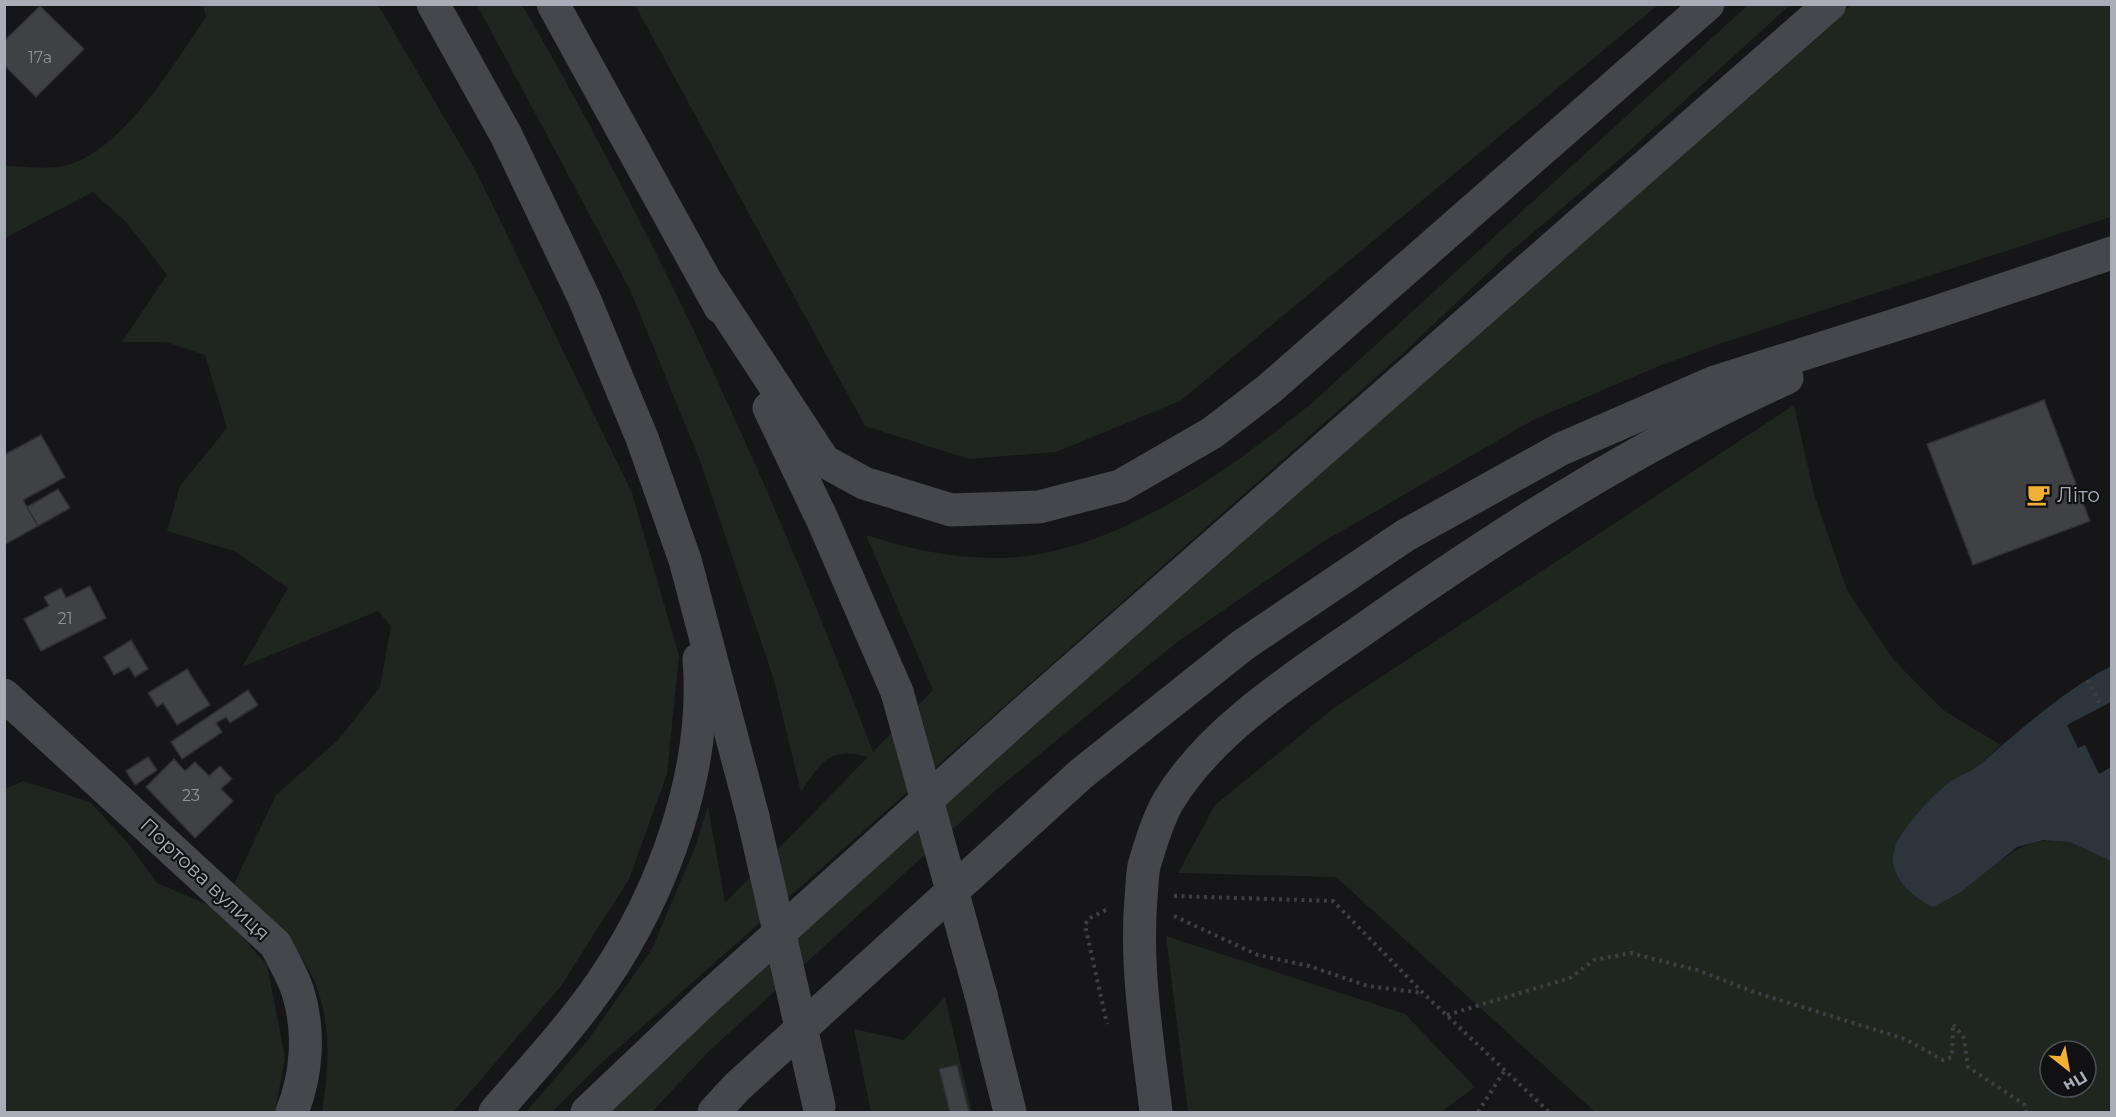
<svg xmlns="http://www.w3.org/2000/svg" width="2116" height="1117" viewBox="0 0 2116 1117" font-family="Montserrat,sans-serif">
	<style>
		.green { fill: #1e261f; fill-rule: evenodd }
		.water { fill: #2c353c }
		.pier { fill: #161618 }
		.building { fill: #404145; stroke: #303034; stroke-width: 1.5 }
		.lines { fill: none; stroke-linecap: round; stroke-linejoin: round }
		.path { stroke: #3d3f44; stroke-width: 4; stroke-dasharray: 3 4.5; stroke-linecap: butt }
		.secondary { stroke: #45474d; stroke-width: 33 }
		.secondary-bridge { stroke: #45474d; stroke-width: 33 }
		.labels { text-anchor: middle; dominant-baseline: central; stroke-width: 4.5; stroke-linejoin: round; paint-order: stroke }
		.number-label { font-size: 16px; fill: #8e929b }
		.poi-label { font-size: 20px; fill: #a8adb8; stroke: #111113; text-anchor: start }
		.street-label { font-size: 20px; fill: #a8adb8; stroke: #111113 }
	</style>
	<rect width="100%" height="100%" fill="#161618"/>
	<g class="green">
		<path d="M 203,5 L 378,5 L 478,175 L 632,493 L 679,656 L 667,774 L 629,879 L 561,986 L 453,1112 L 322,1112 C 330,1060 333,1007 303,960 C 289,937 253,905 234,884 L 276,795 L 338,740 L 380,687 L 391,626 L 378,611 L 242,667 L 288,588 L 234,551 L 167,531 L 180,486 L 227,428 L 205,355 L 166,342 L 122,342 L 167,275 L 127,223 L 93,192 L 5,238 L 5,166 C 21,166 39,169 56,167 C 117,162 174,63 206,17 Z"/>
		<path d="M 477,5 L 522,5 C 661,243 775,494 873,752 L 933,690 L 866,535 C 910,549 954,559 1000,558 C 1111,556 1228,471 1312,403 L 1748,5 L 1790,5 L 1628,152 L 1510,252 L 1400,356 L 598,1066 L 552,1112 L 526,1112 L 588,1040 L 652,949 L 694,850 L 708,806 L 725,903 L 868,757 C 830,746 821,762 801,792 L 774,680 L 699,458 L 630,290 Z"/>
		<path d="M 635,5 L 1658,5 L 1180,401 L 1056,452 L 969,459 L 865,426 Z"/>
		<path d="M 1851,5 L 2111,5 L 2111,217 L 1722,343 L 1659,366 L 1533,420 L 1321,543 L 1176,643 L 996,790 L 707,1053 L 652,1112 L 607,1112 L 795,927 Z"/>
		<path d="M 1794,405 L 1814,494 L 1847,590 L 1893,659 L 1943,710 L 2001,745 L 1980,764 L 1949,783 L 1913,819 L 1894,848 L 1894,866 L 1961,892 C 2015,849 2042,817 2111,861 L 2111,1112 L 1595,1112 L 1336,877 L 1178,873 L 1215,805 L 1334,708 ZM 2050,1051 L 2086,1051 L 2086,1087 L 2050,1087 Z"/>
		<path d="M 23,781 L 90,802 L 128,843 L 157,883 L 218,909 L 267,965 L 285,1057 L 275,1112 L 5,1112 L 5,789 Z"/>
		<path d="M 1166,936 L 1405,1014 L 1475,1087 L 1441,1112 L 1188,1112 Z"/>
		<path d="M 945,997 L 972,1112 L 871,1112 L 854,1029 L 904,1040 Z"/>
	</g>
	<path class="water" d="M 2111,666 L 2111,861 L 2070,842 L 2044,840 L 2017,847 L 1961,892 L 1933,907 C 1913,898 1885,874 1895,847 C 1902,828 1934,793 1951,781 C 1961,775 1973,770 1983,762 C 2022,728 2065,690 2111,666 Z"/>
	<path class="pier" d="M 2111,702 L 2111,767 L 2099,774 L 2085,745 L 2078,748 L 2067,725 Z"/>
	<g class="building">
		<path d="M 40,6 L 84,49 L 36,97 L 4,65 L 4,41 Z"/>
		<path d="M 2044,400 L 2090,521 L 1973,565 L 1927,444 Z"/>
		<path d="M 41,435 L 65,477 L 23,500 L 38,526 L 4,545 L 4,455 Z"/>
		<path d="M 58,489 L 70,508 L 38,526 L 27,507 Z"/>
		<path d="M 90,586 L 106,618 L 41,651 L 24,619 L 49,606 L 44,597 L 61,588 L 66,598 Z"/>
		<path d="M 131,640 L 148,669 L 135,677 L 129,667 L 114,675 L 104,657 Z"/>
		<path d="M 187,669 L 210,705 L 177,725 L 163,703 L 157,707 L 148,693 Z"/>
		<path d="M 248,690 L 258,705 L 230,723 L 226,717 L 216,723 L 222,732 L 182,759 L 171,742 Z"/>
		<path d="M 148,757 L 157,770 L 135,785 L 126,771 Z"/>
		<path d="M 174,759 L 185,771 L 195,762 L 209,776 L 220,766 L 232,779 L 221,789 L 233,801 L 195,838 L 146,787 Z"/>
		<path d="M 957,1065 L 969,1112 L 950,1112 L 939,1069 Z"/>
	</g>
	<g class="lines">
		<g class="path">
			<path d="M 2088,680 L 2101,707"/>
			<path d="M 1174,896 L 1333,901 L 1423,993 L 1549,1112"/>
			<path d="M 1106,910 L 1088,919 L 1085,925 L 1107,1024"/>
			<path d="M 1174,916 L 1258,955 L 1309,966 L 1368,986 L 1423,993"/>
			<path d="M 1447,1015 L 1570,978 L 1594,960 L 1631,953 L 1697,970 L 1754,992 L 1905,1039 L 1943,1060 L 1952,1057 L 1953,1024 L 1964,1038 L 1968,1067 L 2025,1105 L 2026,1112"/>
			<path d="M 1478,1112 L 1505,1070"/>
		</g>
		<g class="secondary">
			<path d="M 433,4 L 506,135 L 584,298 L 642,438 L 685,560 L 753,817"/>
			<path d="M 553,4 L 720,307"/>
			<path d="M 710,287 L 824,461 L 864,483 L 951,510 L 1039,507 L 1120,486 L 1212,433 L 1269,389 L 1708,4"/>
			<path d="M 769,408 L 823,521 L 897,692"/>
			<path d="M 4,695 L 276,945 C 283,960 293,976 298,992 C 310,1031 307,1075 292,1112"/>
			<path d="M 981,995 L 1010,1112"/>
			<path d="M 495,1112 C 531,1070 571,1027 602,982 C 664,891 708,770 699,659"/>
			<path d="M 587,1112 L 707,998 L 1021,715 L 1830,4"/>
			<path d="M 714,1112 L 737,1087 L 1081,774 L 1243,645 L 1406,535 L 1561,449 L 1715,382 L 1933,313 L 2112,253"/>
			<path d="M 1156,1112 C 1148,1042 1135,969 1141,898 C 1142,888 1142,876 1144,866 C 1150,846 1158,818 1169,800 C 1211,731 1292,679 1357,634 C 1494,537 1634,447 1787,378"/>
		</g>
		<g class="secondary-bridge">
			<path d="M 897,692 L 981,995"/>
			<path d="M 753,817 L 819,1106"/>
		</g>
	</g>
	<defs>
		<symbol id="cafe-bare" viewBox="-9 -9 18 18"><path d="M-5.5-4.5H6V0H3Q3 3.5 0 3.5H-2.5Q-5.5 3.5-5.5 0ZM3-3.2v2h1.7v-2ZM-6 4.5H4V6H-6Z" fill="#f2b134" stroke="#111113" stroke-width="2.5" paint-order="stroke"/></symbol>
	</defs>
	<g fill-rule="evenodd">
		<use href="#cafe-bare" x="2022" y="478" width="33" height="33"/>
	</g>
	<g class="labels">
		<g class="number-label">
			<text x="40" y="57">17а</text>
			<text x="65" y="618">21</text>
			<text x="191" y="795">23</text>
		</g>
		<g class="poi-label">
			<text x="2057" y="495">Літо</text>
		</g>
		<g class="street-label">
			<text transform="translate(205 879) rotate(43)">Портова вулиця</text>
		</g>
	</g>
	<rect width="2116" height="1117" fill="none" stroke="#a8adb8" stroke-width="12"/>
	<g transform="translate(2068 1069) rotate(149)"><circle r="28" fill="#111113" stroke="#4d4f55" stroke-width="1.5"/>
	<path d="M0-4.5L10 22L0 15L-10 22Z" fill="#f2b134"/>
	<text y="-9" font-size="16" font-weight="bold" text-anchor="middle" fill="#a8adb8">Пн</text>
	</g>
</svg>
